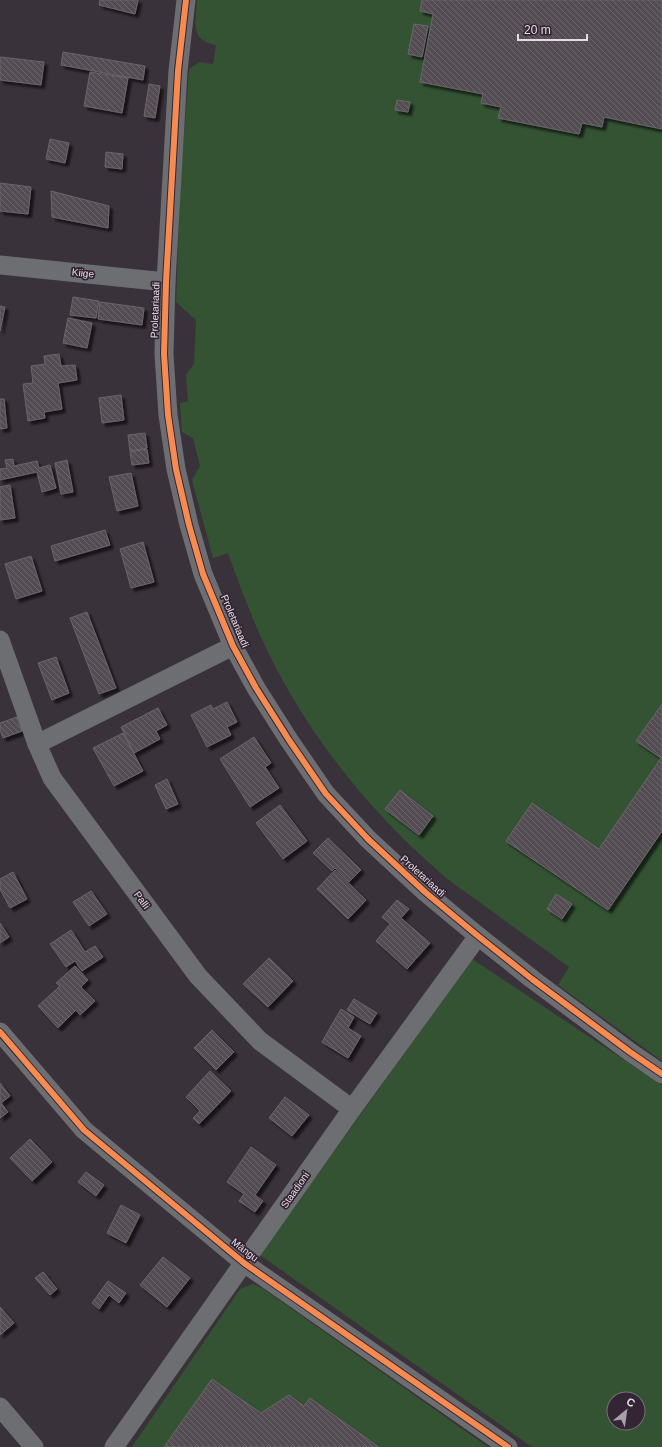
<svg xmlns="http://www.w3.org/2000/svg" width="662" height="1447" viewBox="0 0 662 1447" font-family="Arial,sans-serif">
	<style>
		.green { fill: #345333; fill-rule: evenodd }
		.building { fill: url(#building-back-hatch); stroke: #6b656b; filter: url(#shadow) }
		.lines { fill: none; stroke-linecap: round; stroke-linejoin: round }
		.minor { stroke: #6d6e71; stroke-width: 19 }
		.cycleway-casing { stroke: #332534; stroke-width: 8 }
		.cycleway { stroke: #f68b52; stroke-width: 6 }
		.labels { text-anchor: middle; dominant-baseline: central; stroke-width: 3.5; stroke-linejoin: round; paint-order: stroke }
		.street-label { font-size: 10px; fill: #e4dbe4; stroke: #332534 }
	</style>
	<defs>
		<pattern id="building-back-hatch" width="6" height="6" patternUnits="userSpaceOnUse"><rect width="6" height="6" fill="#534d53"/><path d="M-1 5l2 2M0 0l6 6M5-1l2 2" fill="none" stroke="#6c666c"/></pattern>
		<filter id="shadow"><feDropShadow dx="3.5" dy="3.5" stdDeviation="1" flood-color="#0009"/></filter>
	</defs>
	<rect width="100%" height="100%" fill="#3a323a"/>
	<g class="green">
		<path d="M 197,0 L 662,0 L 662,1061 L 558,985 L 569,967 C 540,946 510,925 481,903 C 469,894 456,886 444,876 C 367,810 302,728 260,635 C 248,608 238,581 228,553 L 213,558 L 192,480 L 200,466 L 193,438 L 182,432 L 180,403 L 188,401 L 186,375 L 194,364 L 196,320 L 176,302 L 181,176 L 189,69 L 199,62 L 213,64 L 216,45 C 189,40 196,22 197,0 Z"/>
		<path d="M 472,959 L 662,1085 L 662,1447 L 532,1447 L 260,1255 ZM 614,1399 L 638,1399 L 638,1423 L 614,1423 Z"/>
		<path d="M 253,1284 L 262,1288 L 488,1447 L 132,1447 L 240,1289 Z"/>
	</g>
	<g class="building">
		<path d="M 100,0 L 138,0 L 135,14 L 99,5 Z"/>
		<path d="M 422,0 L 662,0 L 662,129 L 604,117 L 602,127 L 582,123 L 579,134 L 498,118 L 501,107 L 481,103 L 483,94 L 420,82 L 433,14 L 420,11 Z"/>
		<path d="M 414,24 L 428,26 L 422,57 L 408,54 Z"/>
		<path d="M 63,52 L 145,66 L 143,80 L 61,65 Z"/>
		<path d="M 0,57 L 44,62 L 41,85 L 0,80 Z"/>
		<path d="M 90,72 L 128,78 L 122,113 L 84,106 Z"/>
		<path d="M 149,84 L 160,86 L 155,118 L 144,116 Z"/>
		<path d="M 397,100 L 410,102 L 408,112 L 395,110 Z"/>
		<path d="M 50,139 L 69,143 L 65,163 L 46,159 Z"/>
		<path d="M 106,152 L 123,154 L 122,169 L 105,167 Z"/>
		<path d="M 0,183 L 31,187 L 28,214 L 0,211 Z"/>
		<path d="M 51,191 L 109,206 L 108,228 L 52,217 Z"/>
		<path d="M 73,297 L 99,301 L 96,318 L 70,315 Z"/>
		<path d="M 100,302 L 144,308 L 142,325 L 98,319 Z"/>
		<path d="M 0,306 L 5,307 L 0,331 Z"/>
		<path d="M 68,318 L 92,323 L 87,348 L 63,343 Z"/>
		<path d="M 59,354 L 61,366 L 75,365 L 77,380 L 58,383 L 62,409 L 44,412 L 45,418 L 28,421 L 23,384 L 33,383 L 31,366 L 45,364 L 44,356 Z"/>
		<path d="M 121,395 L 124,420 L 102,423 L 99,398 Z"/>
		<path d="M 0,399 L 4,399 L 7,428 L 0,429 Z"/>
		<path d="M 145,433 L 147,448 L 130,451 L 128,435 Z"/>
		<path d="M 147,449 L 149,463 L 132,465 L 130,452 Z"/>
		<path d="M 13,459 L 14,466 L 37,461 L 39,468 L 50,465 L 56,488 L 42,492 L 37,472 L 0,480 L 0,469 L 7,468 L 5,460 Z"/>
		<path d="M 67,460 L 73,492 L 61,494 L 55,463 Z"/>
		<path d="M 131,473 L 138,506 L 117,511 L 109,477 Z"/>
		<path d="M 10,485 L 15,518 L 0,520 L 0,487 Z"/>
		<path d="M 105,530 L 110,545 L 55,561 L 51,546 Z"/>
		<path d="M 143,542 L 154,582 L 131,588 L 120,549 Z"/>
		<path d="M 31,556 L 42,591 L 16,599 L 5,564 Z"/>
		<path d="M 87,612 L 116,688 L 99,694 L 70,618 Z"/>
		<path d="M 56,657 L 69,693 L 52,700 L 38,663 Z"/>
		<path d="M 227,702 L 237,722 L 227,727 L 231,735 L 207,747 L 191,715 L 211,705 L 213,709 Z"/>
		<path d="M 662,704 L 662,831 L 608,910 L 506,841 L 532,803 L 599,849 L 661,758 L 636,741 Z"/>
		<path d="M 158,708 L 167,725 L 156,731 L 160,739 L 134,753 L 121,727 Z"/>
		<path d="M 17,717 L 22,731 L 3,738 L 0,730 L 0,723 Z"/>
		<path d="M 123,733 L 143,771 L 114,786 L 93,748 Z"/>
		<path d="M 254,737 L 271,763 L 265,767 L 279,788 L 250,807 L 220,759 Z"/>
		<path d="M 167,779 L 178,804 L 166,809 L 155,785 Z"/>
		<path d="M 400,790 L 433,816 L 419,835 L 385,809 Z"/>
		<path d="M 280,805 L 307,841 L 283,859 L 256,823 Z"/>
		<path d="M 328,838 L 361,870 L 349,882 L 335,868 L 332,871 L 313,853 Z"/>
		<path d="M 335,870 L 366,900 L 348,919 L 317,889 Z"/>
		<path d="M 13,872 L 27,899 L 10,908 L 0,889 L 0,879 Z"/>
		<path d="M 91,891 L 107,914 L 89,926 L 73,902 Z"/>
		<path d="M 556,894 L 572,904 L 562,919 L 547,909 Z"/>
		<path d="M 397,900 L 409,909 L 401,918 L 430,943 L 407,969 L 376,941 L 390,924 L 382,917 Z"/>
		<path d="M 0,923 L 9,937 L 0,943 Z"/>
		<path d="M 71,930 L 85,952 L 95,946 L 103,957 L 82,971 L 75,961 L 66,967 L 50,944 Z"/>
		<path d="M 269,958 L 293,981 L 268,1007 L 243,984 Z"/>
		<path d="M 75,966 L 88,980 L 81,987 L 95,1001 L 80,1015 L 76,1010 L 58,1028 L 38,1006 L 60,986 L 56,983 Z"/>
		<path d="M 354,999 L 377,1013 L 370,1024 L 347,1010 Z"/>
		<path d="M 341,1009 L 354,1017 L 348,1028 L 361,1036 L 348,1058 L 322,1042 Z"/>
		<path d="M 212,1030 L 234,1052 L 216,1070 L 194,1048 Z"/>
		<path d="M 210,1071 L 231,1091 L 199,1124 L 193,1118 L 200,1111 L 186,1097 Z"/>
		<path d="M 0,1083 L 10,1096 L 1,1103 L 8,1112 L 0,1118 Z"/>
		<path d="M 285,1097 L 309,1115 L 292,1136 L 269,1118 Z"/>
		<path d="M 30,1139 L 52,1162 L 32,1181 L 10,1158 Z"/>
		<path d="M 251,1147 L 276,1165 L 255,1195 L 263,1201 L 255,1212 L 239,1201 L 244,1194 L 227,1182 Z"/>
		<path d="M 86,1172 L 104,1185 L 96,1196 L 78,1182 Z"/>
		<path d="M 121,1205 L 140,1215 L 126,1243 L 107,1233 Z"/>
		<path d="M 163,1257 L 190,1278 L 167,1307 L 140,1285 Z"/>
		<path d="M 43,1272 L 57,1289 L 50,1295 L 35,1278 Z"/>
		<path d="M 108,1281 L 126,1293 L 119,1303 L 109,1295 L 99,1309 L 92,1303 Z"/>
		<path d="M 0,1307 L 14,1323 L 0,1335 Z"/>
		<path d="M 212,1379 L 261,1413 L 289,1395 L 304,1406 L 310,1398 L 379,1447 L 164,1447 Z"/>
	</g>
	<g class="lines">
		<g class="minor">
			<path d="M 186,0 L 178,71 L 166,282 L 164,354 L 168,415 L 176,469 L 189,525 L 203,574 L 233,646 L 256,688 L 289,740 L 326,794 L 368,839 L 425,892 L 478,936 L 532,979 L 630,1052 L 662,1074"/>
			<path d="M 0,265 L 166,282"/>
			<path d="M 0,640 L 37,744 L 52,778 L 198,976 L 260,1041 L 352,1109"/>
			<path d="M 37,744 L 233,646"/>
			<path d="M 0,1032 L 84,1130 L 244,1263 L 508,1447"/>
			<path d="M 0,1407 L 34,1447"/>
			<path d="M 114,1447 L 352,1109 L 478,936"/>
		</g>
		<defs>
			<g id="cycleway">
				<path d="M 186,0 L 178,71 L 166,282 L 164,354 L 168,415 L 176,469 L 189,525 L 203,574 L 233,646 L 256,688 L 289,740 L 326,794 L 368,839 L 425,892 L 478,936 L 532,979 L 630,1052 L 662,1074"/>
				<path d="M 0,1032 L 84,1130 L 244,1263 L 508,1447"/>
			</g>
		</defs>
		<use href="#cycleway" class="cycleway-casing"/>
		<use href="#cycleway" class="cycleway"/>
	</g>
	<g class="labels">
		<g class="street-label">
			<text transform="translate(83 273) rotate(6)">Kiige</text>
			<text transform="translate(155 310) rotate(-88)">Proletariaadi</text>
			<text transform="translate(235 621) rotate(67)">Proletariaadi</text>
			<text transform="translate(423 876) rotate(42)">Proletariaadi</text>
			<text transform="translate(142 900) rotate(54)">Palli</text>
			<text transform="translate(295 1190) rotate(-55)">Staadioni</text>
			<text transform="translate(245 1250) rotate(38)">Mängu</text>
		</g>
	</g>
	<g transform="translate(626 1411) rotate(29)"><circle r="19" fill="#332534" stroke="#7a6e7a"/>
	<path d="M0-3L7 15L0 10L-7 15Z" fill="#a8a0a8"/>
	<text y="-6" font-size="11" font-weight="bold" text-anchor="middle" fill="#e4dbe4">С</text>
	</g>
	<path d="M518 34v6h69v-6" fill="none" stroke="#e4dbe4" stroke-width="2"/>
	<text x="524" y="34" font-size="12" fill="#e4dbe4" stroke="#332534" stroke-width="3" paint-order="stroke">20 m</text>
</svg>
